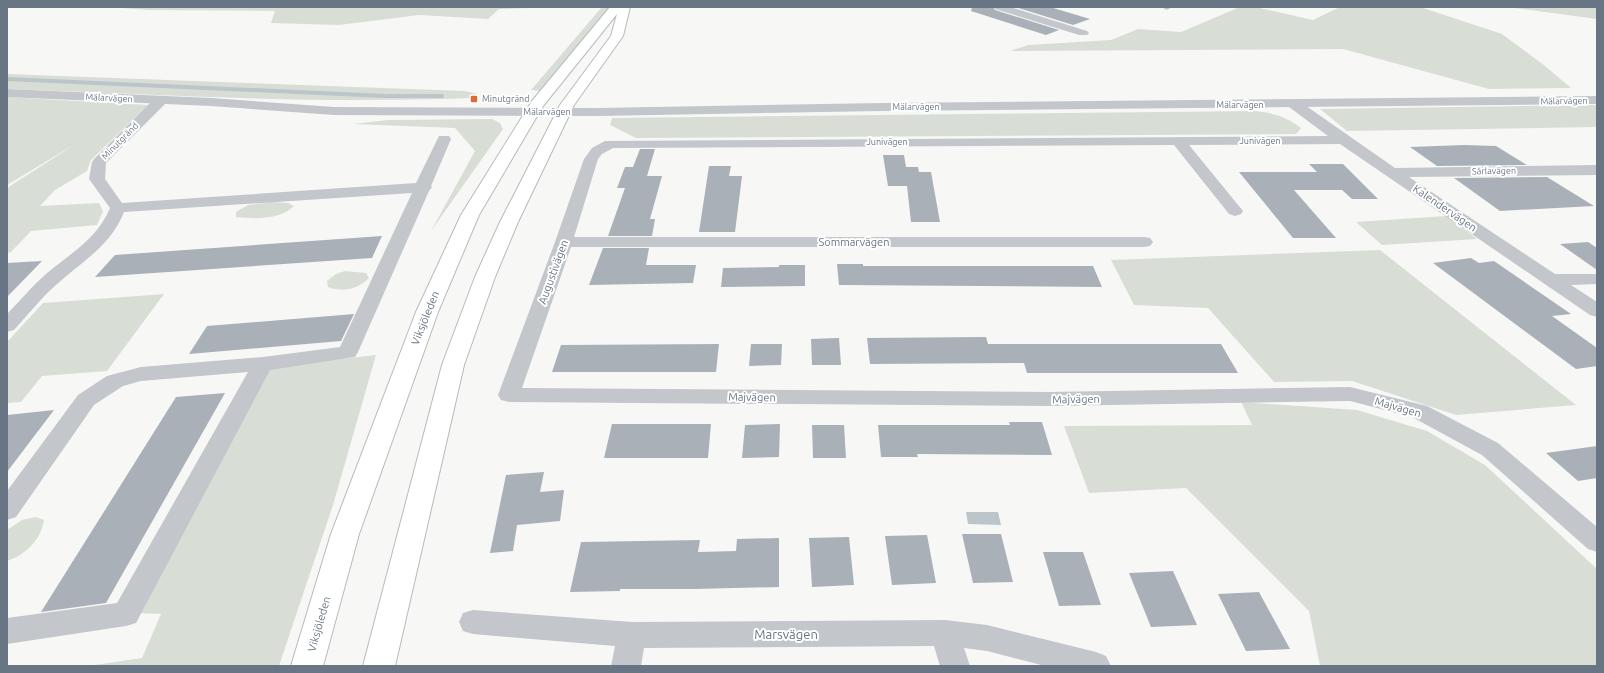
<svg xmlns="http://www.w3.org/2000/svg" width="1604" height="673" viewBox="0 0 1604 673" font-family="Ubuntu,sans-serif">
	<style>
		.green { fill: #d8ded6 }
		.water { fill: #bbc5ca }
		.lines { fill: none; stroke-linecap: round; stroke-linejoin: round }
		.stream { stroke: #bbc5ca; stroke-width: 4 }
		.building { fill: #aab0b7 }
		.secondary-casing { stroke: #b6babf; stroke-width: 2 }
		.minor { fill: #c3c6ca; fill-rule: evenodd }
		.tertiary { fill: #c3c6ca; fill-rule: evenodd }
		.secondary { fill: #fff; fill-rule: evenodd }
		.poi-dot { fill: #dc6a31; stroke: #fff; stroke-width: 1.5 }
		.labels { text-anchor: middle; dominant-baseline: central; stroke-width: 4; stroke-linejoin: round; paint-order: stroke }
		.far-street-label { font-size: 9px; fill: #687585; stroke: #fff }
		.far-poi-label { font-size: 9px; fill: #687585; stroke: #fff; text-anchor: start }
		.street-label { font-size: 11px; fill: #687585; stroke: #fff }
		.near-street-label { font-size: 13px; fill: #687585; stroke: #fff }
	</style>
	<rect width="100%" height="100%" fill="#f7f8f5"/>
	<g class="green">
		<path d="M 109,7 L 560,7 L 499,9 L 488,19 L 419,15 L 339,25 L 271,23 L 275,11 L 148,10 Z"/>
		<path d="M 602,7 L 611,7 L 540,91 L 531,90 Z"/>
		<path d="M 1240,7 L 1255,7 L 1313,20 L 1340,7 L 1420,7 L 1502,34 L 1545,66 L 1571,88 L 1489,89 L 1343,49 L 1010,51 L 1028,45 L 1111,40 L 1138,29 L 1181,32 Z"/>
		<path d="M 1508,7 L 1597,7 L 1597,19 Z"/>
		<path d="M 7,74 L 465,91 L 478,94 L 472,98 C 317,104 162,95 7,89 Z"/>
		<path d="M 7,97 L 148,105 L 91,160 L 87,171 L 55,190 L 40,206 L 99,203 L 103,211 L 97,225 L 31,231 L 11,252 L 7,253 L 7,188 L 77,143 L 7,185 Z"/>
		<path d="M 1597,105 L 1597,127 L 1347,131 L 1320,109 Z"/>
		<path d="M 1256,111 C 1276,114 1285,116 1301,128 L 1296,134 L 636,138 L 610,125 L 612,118 Z"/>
		<path d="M 492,119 L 500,123 L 503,129 L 431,231 L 475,151 L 455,128 L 353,124 L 388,120 Z"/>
		<path d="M 272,202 L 288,203 L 294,206 C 280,220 255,219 236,217 L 236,212 L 248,205 Z"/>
		<path d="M 1446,216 L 1477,239 L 1382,245 L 1356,222 Z"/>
		<path d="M 1380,250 L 1576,405 L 1456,415 L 1352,381 L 1274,382 L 1208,308 L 1134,305 L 1111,260 Z"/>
		<path d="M 345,271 L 366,273 L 369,278 C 358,289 343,293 328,287 L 327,281 L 336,274 Z"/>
		<path d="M 164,294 L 107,371 L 42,376 L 21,402 L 7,403 L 7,342 L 43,303 Z"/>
		<path d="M 376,355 L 333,505 L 279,666 L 88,666 L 142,658 L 161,614 L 137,613 L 263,368 Z"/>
		<path d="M 1241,402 L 1357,410 L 1427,431 L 1485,465 L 1597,569 L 1597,666 L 1320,666 L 1309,611 L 1186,488 L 1089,493 L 1064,426 L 1252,425 Z"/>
		<path d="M 36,517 L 44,520 C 41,540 25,555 7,561 L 7,530 L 22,520 Z"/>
	</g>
	<path class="water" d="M 966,512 L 998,512 L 1001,525 L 968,524 Z"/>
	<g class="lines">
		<path class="stream" d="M 7,79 L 385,96 L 442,96"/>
	</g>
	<g class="building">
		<path d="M 972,7 L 993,7 L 995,10 L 1059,30 L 1046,35 L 971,11 Z"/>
		<path d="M 1015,7 L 1050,7 L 1090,19 L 1073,25 Z"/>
		<path d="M 1464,145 L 1496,146 L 1527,165 L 1437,166 L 1410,147 Z"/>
		<path d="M 640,149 L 655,149 L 647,176 L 662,176 L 650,219 L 655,219 L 652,236 L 608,236 L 625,188 L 617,188 L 625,167 L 633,167 Z"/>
		<path d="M 883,155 L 904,155 L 906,167 L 918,167 L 919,172 L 931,172 L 940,222 L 911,222 L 907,186 L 888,186 Z"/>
		<path d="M 1309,164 L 1343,164 L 1378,199 L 1352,199 L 1342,190 L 1294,190 L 1336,238 L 1293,238 L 1239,172 L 1317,172 Z"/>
		<path d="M 709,166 L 731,166 L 729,176 L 742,176 L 735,232 L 699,232 Z"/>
		<path d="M 1547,177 L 1594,206 L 1500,211 L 1454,178 Z"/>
		<path d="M 382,236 L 372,258 L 95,277 L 115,255 Z"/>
		<path d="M 1588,242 L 1597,248 L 1597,270 L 1560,244 Z"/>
		<path d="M 603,248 L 649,248 L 646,265 L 696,265 L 693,283 L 589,285 Z"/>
		<path d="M 1471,258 L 1479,263 L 1494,261 L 1571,314 L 1552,316 L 1597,348 L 1597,366 L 1576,369 L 1433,263 Z"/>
		<path d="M 42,261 L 7,297 L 7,263 Z"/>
		<path d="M 837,264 L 863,264 L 863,266 L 1093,266 L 1102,287 L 839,285 Z"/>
		<path d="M 779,265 L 805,265 L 805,286 L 721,287 L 723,268 L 779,267 Z"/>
		<path d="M 354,314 L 341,341 L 189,354 L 207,326 Z"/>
		<path d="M 986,337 L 988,344 L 1221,344 L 1238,373 L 1027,373 L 1024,363 L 870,364 L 867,338 Z"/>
		<path d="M 839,338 L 841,365 L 812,365 L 811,339 Z"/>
		<path d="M 719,344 L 716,372 L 552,372 L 561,345 Z"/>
		<path d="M 751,344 L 782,344 L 781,365 L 749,366 Z"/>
		<path d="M 225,393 L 106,603 L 41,612 L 176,397 Z"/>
		<path d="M 54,410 L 7,472 L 7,415 Z"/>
		<path d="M 1009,422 L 1042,422 L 1052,455 L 917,454 L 918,457 L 881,457 L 878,425 L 1010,425 Z"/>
		<path d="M 612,424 L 711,424 L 708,458 L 604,458 Z"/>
		<path d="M 780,424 L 779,457 L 742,458 L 745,425 Z"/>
		<path d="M 812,425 L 844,425 L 846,458 L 813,458 Z"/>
		<path d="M 1597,446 L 1597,478 L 1578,481 L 1546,453 Z"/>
		<path d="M 544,472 L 540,492 L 564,490 L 560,521 L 517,525 L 513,551 L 490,553 L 506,475 Z"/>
		<path d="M 962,534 L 1001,534 L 1013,582 L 973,583 Z"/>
		<path d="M 927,535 L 936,583 L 892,585 L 885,536 Z"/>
		<path d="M 849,537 L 854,585 L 812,587 L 809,538 Z"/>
		<path d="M 779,538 L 779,587 L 694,589 L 620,589 L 620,591 L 570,592 L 581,542 L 700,540 L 698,552 L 736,551 L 737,539 Z"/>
		<path d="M 1043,552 L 1083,552 L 1101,605 L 1059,606 Z"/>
		<path d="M 1173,571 L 1197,625 L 1151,627 L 1129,573 Z"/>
		<path d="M 1259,592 L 1290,649 L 1246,651 L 1218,594 Z"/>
	</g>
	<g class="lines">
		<defs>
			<path id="secondary" d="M 610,7 L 630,7 L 623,36 L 574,105 L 518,222 L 495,277 L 464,365 L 395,666 L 363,666 L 442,365 L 475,277 L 500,222 L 560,105 L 611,36 L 617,14 L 543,106 L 479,215 L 438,312 L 359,534 L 323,666 L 291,666 L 331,534 L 416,312 L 461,215 L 532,101 Z"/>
		</defs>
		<use href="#secondary" class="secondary-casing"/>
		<g class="minor">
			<path d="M 994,7 L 1010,7 L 1087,31 L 1089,33 L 1087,35 L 1079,35 L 995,9 Z"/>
			<path d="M 1161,7 L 1172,7 L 1167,10 Z"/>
			<path d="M 161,96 L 168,100 L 166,103 L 106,163 L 105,179 L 122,203 L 416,183 L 439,136 L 449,136 L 451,139 L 431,186 L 432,187 L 429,191 L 358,352 L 355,357 L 348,358 L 270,370 L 136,623 L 126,626 L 7,644 L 7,618 L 117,603 L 248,372 L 141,381 L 123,386 L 94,405 L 16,517 L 7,520 L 7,491 L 78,395 L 107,376 L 141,367 L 263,357 L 340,347 L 412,193 L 124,212 C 111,246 81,262 56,285 C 40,299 28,315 14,330 L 7,332 L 7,314 C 20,301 32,286 46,274 C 71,253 97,239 110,208 L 89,179 L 92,162 L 94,159 L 156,97 Z"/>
			<path d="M 1294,100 L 1299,101 L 1395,168 L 1597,165 L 1597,175 L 1409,177 L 1555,274 L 1597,274 L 1597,284 L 1571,285 L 1597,302 L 1597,317 L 1590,315 L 1340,144 L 1189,145 L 1243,211 L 1241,214 L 1235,216 L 1229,214 L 1174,145 L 613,148 L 602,154 L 598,159 L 574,237 L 1144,237 L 1150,238 L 1153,242 L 1150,246 L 1144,247 L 571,247 L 522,388 L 1050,392 L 1350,387 L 1427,406 L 1498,443 L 1597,527 L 1597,552 L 1588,549 L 1482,455 L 1412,417 L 1350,401 L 1050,406 L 509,402 L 501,400 L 498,395 L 555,242 L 584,159 L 592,148 L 605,141 L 1328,136 L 1289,107 L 1287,104 L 1289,101 Z"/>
			<path d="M 473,610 L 632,622 L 945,620 L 987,625 L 1096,652 L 1106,656 L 1111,666 L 1045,666 L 987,651 L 964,648 L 970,666 L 940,666 L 934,646 L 644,648 L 641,666 L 611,666 L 615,646 L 473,634 L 463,631 L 459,622 L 463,613 Z"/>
		</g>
		<path class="tertiary" d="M 7,89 L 211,98 L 334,107 L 598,108 L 883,103 L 1597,96 L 1597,104 L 883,111 L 598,116 L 334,115 L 211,106 L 7,97 Z"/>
		<use href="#secondary" class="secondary"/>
	</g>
	<rect class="poi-dot" x="470" y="95" width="8" height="8" rx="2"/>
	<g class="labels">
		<g class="far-street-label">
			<text transform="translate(109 98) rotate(3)">Mälarvägen</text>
			<text transform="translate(1564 101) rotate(-1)">Mälarvägen</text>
			<text x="1240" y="105">Mälarvägen</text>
			<text x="916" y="107">Mälarvägen</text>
			<text x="547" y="112">Mälarvägen</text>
			<text transform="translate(120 141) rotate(-45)">Minutgränd</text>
			<text x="1260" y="141">Junivägen</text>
			<text x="887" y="142">Junivägen</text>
			<text transform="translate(1494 171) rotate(-1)">Särlavägen</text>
		</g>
		<g class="far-poi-label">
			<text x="482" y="99">Minutgränd</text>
		</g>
		<g class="street-label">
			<text transform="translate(1445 208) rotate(34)">Kalendervägen</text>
			<text x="854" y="242">Sommarvägen</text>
			<text transform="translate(553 272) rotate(-70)">Augustivägen</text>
			<text transform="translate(425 318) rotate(-68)">Viksjöleden</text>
			<text transform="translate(752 397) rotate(1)">Majvägen</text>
			<text transform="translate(1076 399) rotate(-1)">Majvägen</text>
			<text transform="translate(1398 407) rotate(16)">Majvägen</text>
			<text transform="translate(319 624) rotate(-74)">Viksjöleden</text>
		</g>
		<g class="near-street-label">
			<text x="786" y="634">Marsvägen</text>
		</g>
	</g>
	<rect width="1604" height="673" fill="none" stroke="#687585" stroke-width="16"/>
</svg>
